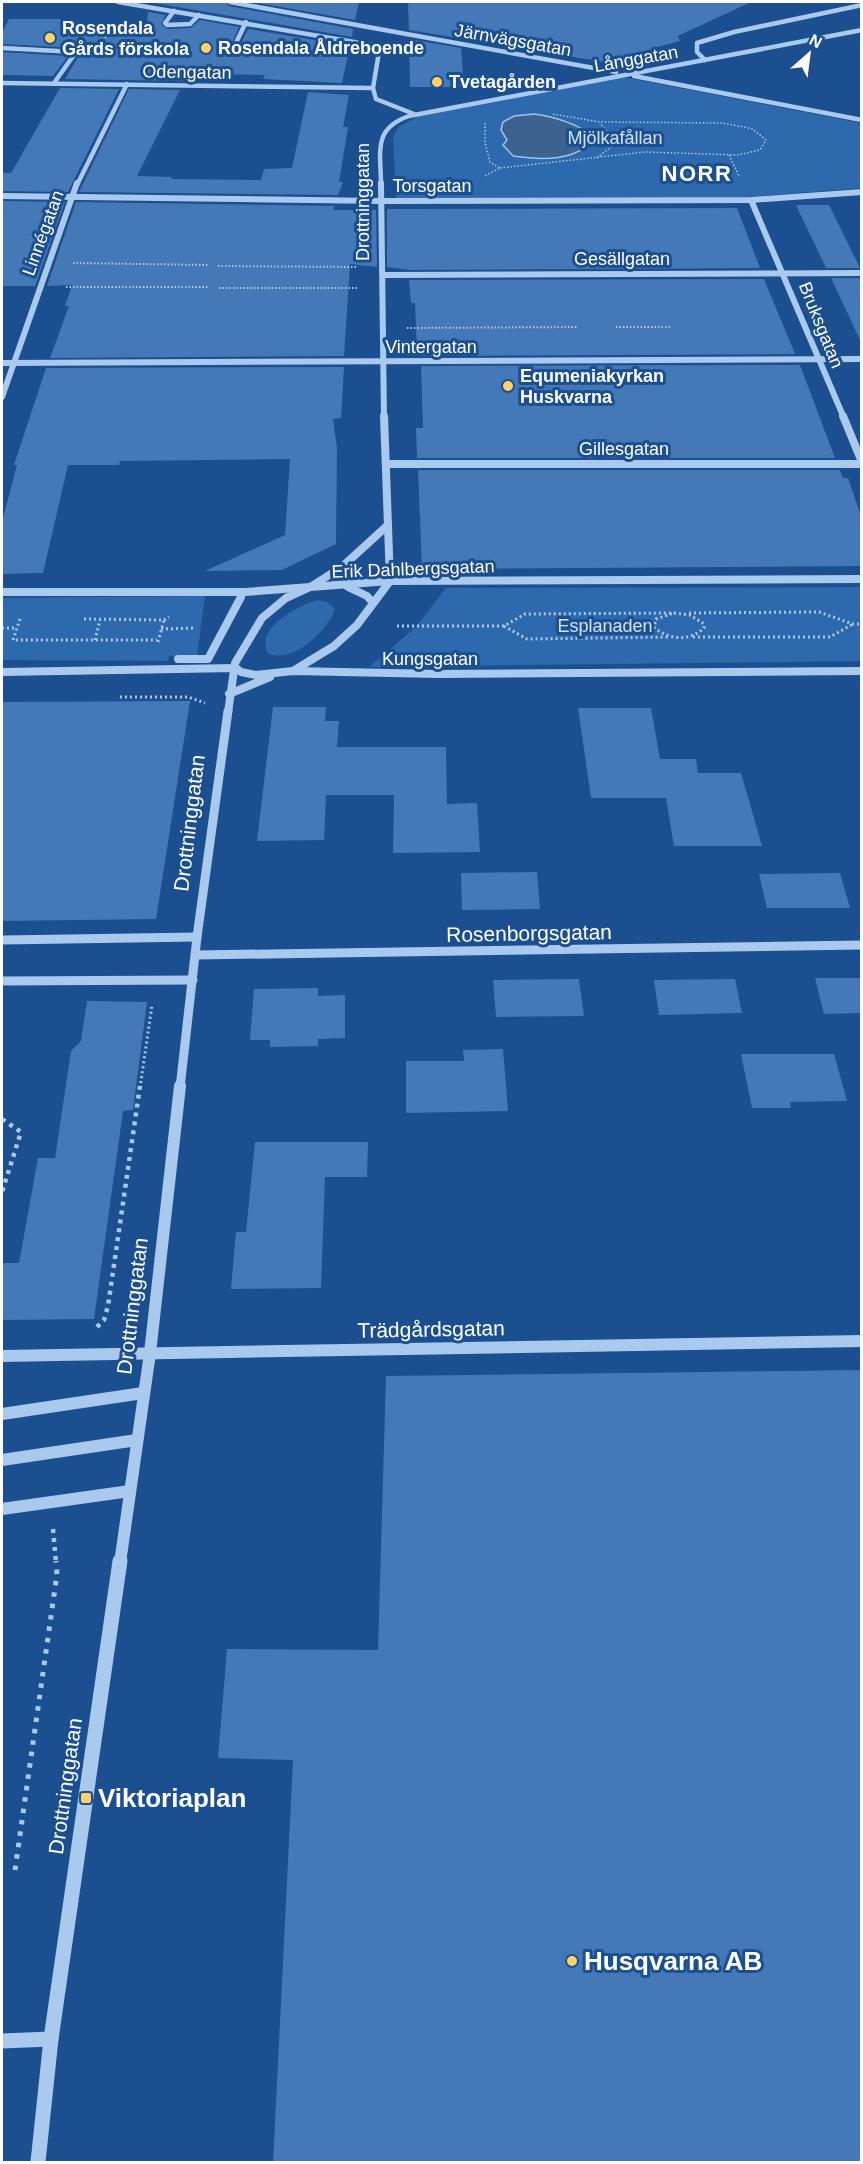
<svg xmlns="http://www.w3.org/2000/svg" width="863" height="2164" viewBox="0 0 863 2164" font-family="Helvetica,sans-serif">
	<style>
		.green { fill: #2e69ad }
		.water { fill: #3c6290; stroke: #9cc4f0; stroke-width: 1.5 }
		.building { fill: #4478b7 }
		.lines { fill: none; stroke-linecap: round; stroke-linejoin: round }
		.path-far4 { stroke: #a9c9ee; stroke-width: 1.5; stroke-dasharray: 1.5 2; stroke-linecap: butt }
		.path-far3 { stroke: #a9c9ee; stroke-width: 2; stroke-dasharray: 1.5 2; stroke-linecap: butt }
		.path-far2 { stroke: #a9c9ee; stroke-width: 3; stroke-dasharray: 2 3; stroke-linecap: butt }
		.path-far1 { stroke: #a9c9ee; stroke-width: 4.5; stroke-dasharray: 4 5; stroke-linecap: butt }
		.path { stroke: #a9c9ee; stroke-width: 5; stroke-dasharray: 4.5 7; stroke-linecap: butt }
		.minor-far5 { stroke: #a9c9ee; stroke-width: 4.5 }
		.minor-far4 { stroke: #a9c9ee; stroke-width: 6 }
		.minor-far3 { stroke: #a9c9ee; stroke-width: 8 }
		.minor-far2 { stroke: #a9c9ee; stroke-width: 9 }
		.minor-far1 { stroke: #a9c9ee; stroke-width: 12 }
		.minor { stroke: #a9c9ee; stroke-width: 15 }
		.poi-dot { fill: #ffd166; stroke: #1b4f8f; stroke-width: 2 }
		.labels { text-anchor: middle; dominant-baseline: central; stroke-width: 6; stroke-linejoin: round; paint-order: stroke }
		.far-poi-label { font-size: 18px; font-weight: bold; fill: #fff; stroke: #1b4f8f; text-anchor: start }
		.far-street-label { font-size: 18px; fill: #fff; stroke: #1b4f8f }
		.far-park-label { font-size: 18px; fill: #cfe3fa; stroke: #1b4f8f }
		.street-label { font-size: 21px; fill: #fff; stroke: #1b4f8f }
		.far-district-label { font-size: 22px; font-weight: bold; letter-spacing: 1.5px; fill: #fff; stroke: #1b4f8f }
		.near-poi-label { font-size: 26px; font-weight: bold; fill: #fff; stroke: #1b4f8f; text-anchor: start }
	</style>
	<rect width="100%" height="100%" fill="#1b4f8f"/>
	<g class="green">
		<path d="M 622,77 L 861,123 L 861,188 L 745,197 L 396,198 L 393,137 L 398,127 L 423,114 Z"/>
		<path d="M 861,587 L 861,661 L 369,667 L 416,627 L 446,588 Z"/>
		<path d="M 205,596 L 197,656 L 169,656 L 168,661 L 2,660 L 2,598 Z"/>
		<path d="M 318,600 L 327,602 L 335,609 C 328,631 291,665 268,653 C 254,628 299,605 318,600 Z"/>
	</g>
	<path class="water" d="M 534,114 C 551,116 585,125 594,140 C 573,162 541,160 513,156 L 503,145 L 507,140 L 501,130 L 503,122 L 514,116 Z"/>
	<g class="building">
		<path d="M 149,2 L 226,2 L 229,6 L 353,29 L 352,37 Z"/>
		<path d="M 252,2 L 359,2 L 355,20 Z"/>
		<path d="M 408,2 L 751,2 L 678,36 L 680,41 L 604,62 L 409,30 Z"/>
		<path d="M 148,12 L 166,15 L 161,24 L 167,29 L 191,28 L 200,20 L 239,27 L 231,45 L 235,49 L 239,47 L 248,29 L 350,46 L 342,83 L 263,79 L 265,75 L 200,74 L 199,76 L 185,76 L 184,81 L 65,79 L 80,54 L 78,48 L 2,44 L 2,33 L 9,19 L 71,19 L 65,31 L 146,31 Z"/>
		<path d="M 409,39 L 461,48 L 464,87 L 410,87 Z"/>
		<path d="M 2,52 L 68,56 L 53,76 L 2,75 Z"/>
		<path d="M 60,88 L 119,89 L 68,192 L 2,191 L 2,173 L 11,173 Z"/>
		<path d="M 129,89 L 180,90 L 137,176 L 172,177 L 171,179 L 261,180 L 264,169 L 292,168 L 308,92 L 349,95 L 343,127 L 348,127 L 339,182 L 343,182 L 338,195 L 79,192 Z"/>
		<path d="M 2,201 L 65,202 L 35,286 L 2,286 Z"/>
		<path d="M 76,202 L 335,206 L 333,210 L 376,210 L 377,267 L 350,264 L 344,356 L 50,358 L 69,306 L 65,306 L 72,285 L 47,286 Z"/>
		<path d="M 796,205 L 829,205 L 860,268 L 826,268 Z"/>
		<path d="M 737,208 L 760,268 L 409,270 L 387,267 L 387,209 Z"/>
		<path d="M 831,278 L 861,278 L 861,342 Z"/>
		<path d="M 764,279 L 795,354 L 421,356 L 421,351 L 417,351 L 415,303 L 411,303 L 409,280 Z"/>
		<path d="M 800,365 L 835,458 L 417,458 L 416,428 L 423,428 L 421,366 Z"/>
		<path d="M 344,367 L 341,418 L 333,419 L 337,448 L 336,544 L 282,570 L 205,571 L 285,535 L 290,459 L 120,461 L 119,465 L 68,465 L 43,573 L 2,574 L 2,522 L 17,465 L 14,465 L 46,368 Z"/>
		<path d="M 418,470 L 840,470 L 843,478 L 848,478 L 861,516 L 861,566 L 422,569 Z"/>
		<path d="M 190,701 L 156,919 L 2,921 L 2,702 Z"/>
		<path d="M 273,707 L 326,707 L 325,721 L 339,721 L 337,747 L 446,747 L 447,804 L 477,803 L 480,852 L 393,853 L 394,795 L 326,795 L 324,840 L 257,841 Z"/>
		<path d="M 578,708 L 651,708 L 660,759 L 696,759 L 698,773 L 741,773 L 762,846 L 674,846 L 666,798 L 591,798 Z"/>
		<path d="M 537,872 L 540,909 L 462,910 L 461,873 Z"/>
		<path d="M 840,873 L 850,908 L 767,908 L 759,874 Z"/>
		<path d="M 815,978 L 861,978 L 861,1013 L 824,1014 Z"/>
		<path d="M 579,979 L 584,1016 L 496,1017 L 493,980 Z"/>
		<path d="M 735,979 L 742,1013 L 659,1015 L 654,980 Z"/>
		<path d="M 318,988 L 318,996 L 345,995 L 345,1038 L 318,1039 L 318,1046 L 270,1047 L 270,1040 L 250,1040 L 254,989 Z"/>
		<path d="M 87,1001 L 147,1002 L 133,1110 L 123,1111 L 94,1319 L 2,1320 L 2,1263 L 19,1263 L 38,1158 L 55,1158 L 71,1051 L 81,1041 Z"/>
		<path d="M 503,1049 L 508,1111 L 406,1113 L 406,1061 L 464,1061 L 463,1050 Z"/>
		<path d="M 741,1054 L 834,1054 L 847,1101 L 790,1102 L 791,1108 L 752,1108 Z"/>
		<path d="M 255,1142 L 368,1142 L 367,1177 L 325,1177 L 321,1288 L 231,1289 L 236,1232 L 246,1232 Z"/>
		<path d="M 861,1370 L 861,2163 L 273,2163 L 293,1760 L 218,1758 L 227,1649 L 378,1650 L 386,1376 Z"/>
	</g>
	<g class="lines">
		<g class="path-far4">
			<path d="M 114,25 L 112,29 L 130,30"/>
			<path d="M 98,46 L 113,29"/>
			<path d="M 485,123 L 485,143 L 490,162 L 500,168 L 485,176"/>
			<path d="M 729,155 L 739,176"/>
			<path d="M 597,158 L 612,146 L 609,134 L 600,123"/>
			<path d="M 500,168 L 645,152 L 738,155 L 760,150 L 766,140 L 753,129 L 723,123 L 600,122 L 552,114"/>
		</g>
		<g class="path-far3">
			<path d="M 73,263 L 208,265"/>
			<path d="M 218,266 L 358,267"/>
			<path d="M 66,287 L 208,287"/>
			<path d="M 219,288 L 359,288"/>
			<path d="M 616,327 L 670,327"/>
			<path d="M 407,328 L 577,327"/>
		</g>
		<g class="path-far2">
			<path d="M 674,613 L 690,615 L 704,624 L 704,628 C 689,642 668,640 654,627 L 656,619 Z"/>
			<path d="M 689,613 L 819,612 L 853,624 L 862,624"/>
			<path d="M 20,619 L 13,640 L 157,640"/>
			<path d="M 84,619 L 164,620 L 169,617"/>
			<path d="M 397,626 L 504,626 L 525,614 L 674,613"/>
			<path d="M 504,626 L 527,639 L 670,637"/>
			<path d="M 2,628 L 17,628"/>
			<path d="M 161,629 L 196,628"/>
			<path d="M 693,637 L 830,637 L 853,624"/>
			<path d="M 95,640 L 100,620"/>
			<path d="M 158,642 L 164,620"/>
			<path d="M 120,697 L 188,697 L 205,703"/>
			<path d="M 140,1088 L 152,1005"/>
		</g>
		<g class="path-far1">
			<path d="M 2,1119 L 21,1132 L 2,1192"/>
			<path d="M 97,1327 L 104,1320 L 108,1306 L 140,1086"/>
			<path d="M 53,1529 L 56,1563"/>
		</g>
		<path class="path" d="M 15,1870 L 57,1574 L 56,1561"/>
		<g class="minor-far5">
			<path d="M 118,2 L 372,45 L 379,52 L 373,88 L 376,99 L 414,114"/>
			<path d="M 230,2 L 616,72"/>
			<path d="M 174,11 L 165,23 L 167,25 L 190,24 L 199,15"/>
			<path d="M 235,45 L 246,22"/>
			<path d="M 2,48 L 76,52 L 54,83"/>
			<path d="M 705,60 L 697,52 L 697,43 L 734,32 L 862,5"/>
			<path d="M 634,76 L 862,120"/>
			<path d="M 2,83 L 373,88"/>
			<path d="M 77,185 L 127,84"/>
			<path d="M 381,185 C 381,152 372,129 409,116 L 862,30"/>
		</g>
		<g class="minor-far4">
			<path d="M 381,183 L 384,418"/>
			<path d="M 2,196 L 382,201 L 751,200 L 862,192"/>
			<path d="M 751,200 L 844,418"/>
			<path d="M 383,275 L 862,273"/>
			<path d="M 2,363 L 862,359"/>
			<path d="M 2,397 L 77,183"/>
		</g>
		<g class="minor-far3">
			<path d="M 843,416 L 862,462"/>
			<path d="M 386,464 L 862,464"/>
			<path d="M 348,587 L 367,596 L 373,603"/>
			<path d="M 2,592 L 245,592 L 390,581 L 862,579"/>
			<path d="M 178,659 L 208,659 L 241,597"/>
			<path d="M 293,671 L 334,646 L 357,625 L 390,581 L 384,416"/>
			<path d="M 2,672 L 236,668 L 241,672 L 256,675 L 293,671 L 438,674 L 862,671"/>
			<path d="M 229,694 L 270,677"/>
			<path d="M 228,713 L 235,663 L 262,618 L 286,598 L 312,586 L 343,566 L 388,525"/>
		</g>
		<g class="minor-far2">
			<path d="M 2,940 L 197,937"/>
			<path d="M 196,955 L 862,945"/>
			<path d="M 2,981 L 193,980"/>
			<path d="M 180,1088 L 197,937 L 228,711"/>
		</g>
		<g class="minor-far1">
			<path d="M 2,1356 L 862,1341"/>
			<path d="M 2,1414 L 143,1393"/>
			<path d="M 2,1460 L 137,1440"/>
			<path d="M 2,1509 L 130,1491"/>
			<path d="M 120,1563 L 150,1353 L 180,1086"/>
		</g>
		<g class="minor">
			<path d="M 2,2041 L 51,2039"/>
			<path d="M 38,2162 L 51,2039 L 120,1561"/>
		</g>
	</g>
	<g class="poi-dot">
		<circle cx="50" cy="38" r="6"/>
		<circle cx="206" cy="48" r="6"/>
		<circle cx="437" cy="82" r="6"/>
		<circle cx="508" cy="386" r="6"/>
		<rect x="80" y="1792" width="12" height="12" rx="3"/>
		<circle cx="572" cy="1961" r="6"/>
	</g>
	<g class="labels">
		<g class="far-poi-label">
			<text x="62" y="28">Rosendala<tspan x="62" dy="21">Gårds förskola</tspan></text>
			<text x="218" y="48">Rosendala Åldreboende</text>
			<text x="449" y="82">Tvetagården</text>
			<text x="520" y="376">Equmeniakyrkan<tspan x="520" dy="21">Huskvarna</tspan></text>
		</g>
		<g class="far-street-label">
			<text transform="translate(513 40) rotate(10)">Järnvägsgatan</text>
			<text transform="translate(636 59) rotate(-10)">Långgatan</text>
			<text transform="translate(187 72) rotate(1)">Odengatan</text>
			<text x="432" y="186">Torsgatan</text>
			<text transform="translate(363 202) rotate(-90)">Drottninggatan</text>
			<text transform="translate(43 233) rotate(-70)">Linnégatan</text>
			<text x="622" y="259">Gesällgatan</text>
			<text transform="translate(821 325) rotate(68)">Bruksgatan</text>
			<text x="431" y="347">Vintergatan</text>
			<text x="624" y="449">Gillesgatan</text>
			<text transform="translate(413 569) rotate(-2)">Erik Dahlbergsgatan</text>
			<text x="430" y="659">Kungsgatan</text>
		</g>
		<g class="far-park-label">
			<text x="615" y="138">Mjölkafållan</text>
			<text x="605" y="626">Esplanaden</text>
		</g>
		<g class="street-label">
			<text transform="translate(189 823) rotate(-83)">Drottninggatan</text>
			<text transform="translate(529 933) rotate(-1)">Rosenborgsgatan</text>
			<text transform="translate(132 1306) rotate(-83)">Drottninggatan</text>
			<text transform="translate(431 1329) rotate(-1)">Trädgårdsgatan</text>
			<text transform="translate(65 1786) rotate(-82)">Drottninggatan</text>
		</g>
		<g class="far-district-label">
			<text x="697" y="173">NORR</text>
		</g>
		<g class="near-poi-label">
			<text x="98" y="1798">Viktoriaplan</text>
			<text x="584" y="1961">Husqvarna AB</text>
		</g>
	</g>
	<rect width="863" height="2164" fill="none" stroke="#ffffff" stroke-width="6"/>
	<g transform="translate(809 54) rotate(28)" stroke="#1b4f8f" stroke-width="4.5" paint-order="stroke">
	<path d="M0-4.5L10 22L0 15L-10 22Z" fill="#ffffff"/>
	<text y="-9" font-size="16" font-weight="bold" text-anchor="middle" fill="#ffffff">N</text>
	</g>
</svg>
